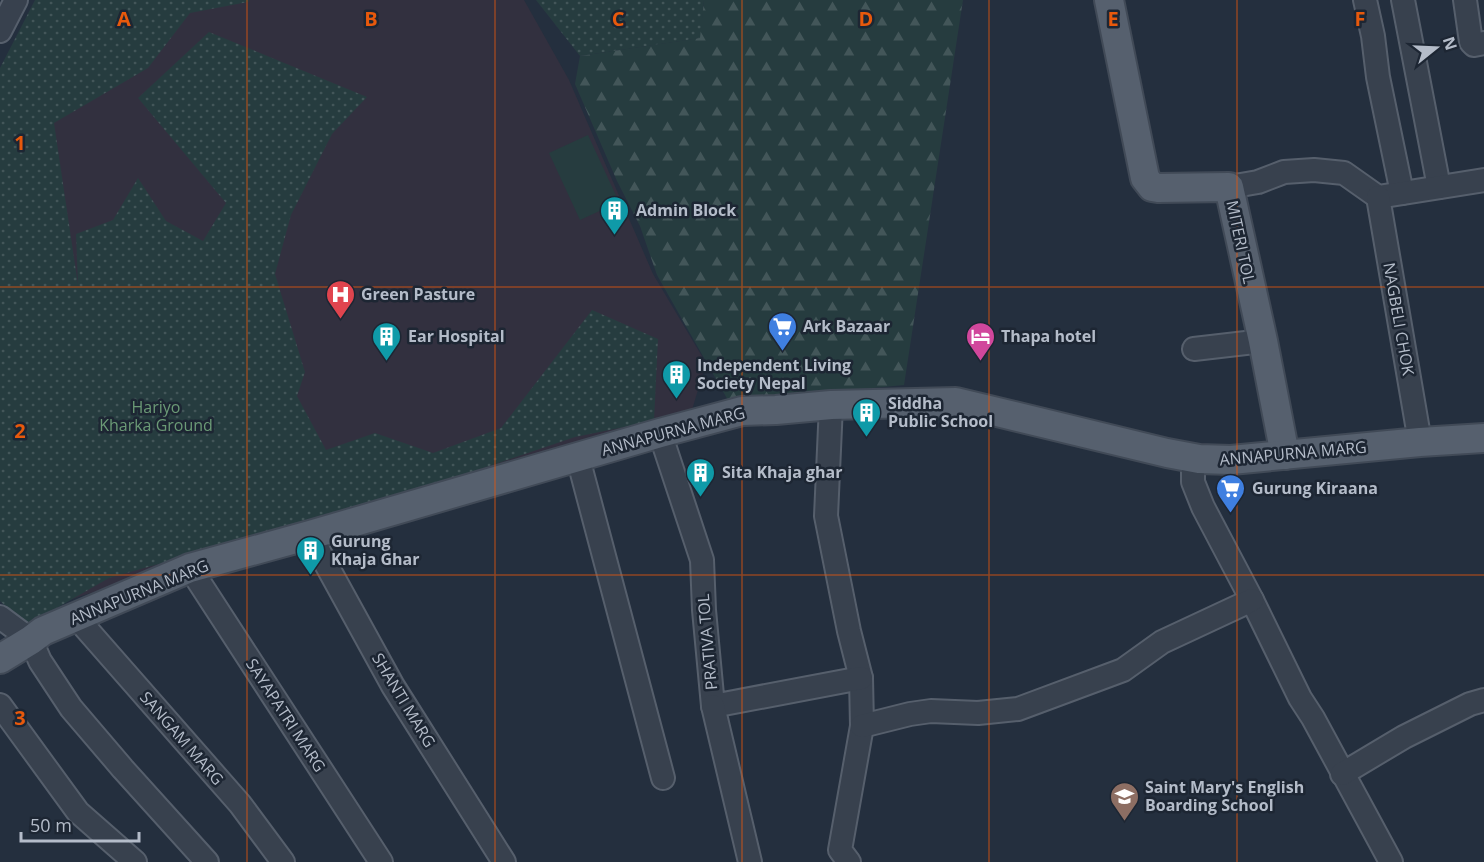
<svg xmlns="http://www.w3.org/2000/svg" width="1484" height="862" viewBox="0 0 1484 862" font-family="'Open Sans',sans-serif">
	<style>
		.medical { fill: #32303f }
		.grass { fill: url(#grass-dots) }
		.forest { fill: url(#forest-firs) }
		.pitch { fill: #263c3f }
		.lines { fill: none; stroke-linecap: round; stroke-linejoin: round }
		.minor-casing { stroke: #565f6c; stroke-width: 26 }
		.major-casing { stroke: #414a57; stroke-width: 32 }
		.minor { stroke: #38414e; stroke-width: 22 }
		.major { stroke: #56606e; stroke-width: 28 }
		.grid { fill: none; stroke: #e8590c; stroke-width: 1.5; stroke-opacity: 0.55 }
		.labels { text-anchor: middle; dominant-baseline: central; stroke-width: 5; stroke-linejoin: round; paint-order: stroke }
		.poi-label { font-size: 16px; font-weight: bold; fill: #b4bcc9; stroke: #1d2633; text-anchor: start }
		.street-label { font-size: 16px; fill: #b4bcc9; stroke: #1d2633 }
		.park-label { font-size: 16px; fill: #6b9a76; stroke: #1d2633 }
		.grid-label { font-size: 20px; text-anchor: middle; font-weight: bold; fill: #e8590c; stroke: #1d2633; stroke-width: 5; stroke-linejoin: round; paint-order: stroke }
	</style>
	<defs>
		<pattern id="grass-dots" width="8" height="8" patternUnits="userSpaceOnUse" patternTransform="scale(1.5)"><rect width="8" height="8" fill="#263c3f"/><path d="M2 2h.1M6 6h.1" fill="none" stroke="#435659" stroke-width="1.8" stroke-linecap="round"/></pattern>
		<pattern id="forest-firs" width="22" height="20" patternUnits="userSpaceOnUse" patternTransform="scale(1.5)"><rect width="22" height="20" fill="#263c3f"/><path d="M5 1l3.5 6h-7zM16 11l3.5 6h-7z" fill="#435659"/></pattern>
	</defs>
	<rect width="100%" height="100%" fill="#242f3e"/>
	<path class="medical" d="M 41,0 L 524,0 L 569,80 L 653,274 L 706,363 L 689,420 L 501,468 L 428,484 L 26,614 Z"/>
	<g class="grass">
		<path d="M 35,0 L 249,0 L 248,2 L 190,13 L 148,68 L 54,123 L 78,285 L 76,234 L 113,220 L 138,178 L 166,221 L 203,241 L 226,203 L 138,98 L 209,32 L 367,97 L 332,134 L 291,215 L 275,274 L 305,372 L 297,396 L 326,450 L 375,433 L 433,453 L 501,428 L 592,310 L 658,339 L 654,421 L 575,437 L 413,492 L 109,578 L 27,625 L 0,601 L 0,68 Z"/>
		<path d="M 536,0 L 704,0 L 701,38 L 580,56 Z"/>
	</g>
	<path class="forest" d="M 704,0 L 963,0 L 904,385 L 729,402 L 657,275 L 640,226 L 617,181 L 575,84 L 580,56 L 700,38 Z"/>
	<path class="pitch" d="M 588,135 L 619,202 L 580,220 L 549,153 Z"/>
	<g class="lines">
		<defs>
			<g id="minor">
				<path d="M 1365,0 L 1373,36 L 1378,77 L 1402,193"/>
				<path d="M 1403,0 L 1439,187"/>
				<path d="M 1465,0 L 1471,42 L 1474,45 L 1484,43"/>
				<path d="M 0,31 L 16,0"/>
				<path d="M 1229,187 L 1258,182 L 1284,172 L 1314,170 L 1344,173 L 1378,197 L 1484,180"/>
				<path d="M 1378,197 L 1420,442"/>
				<path d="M 1194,349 L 1263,341"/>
				<path d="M 831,405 L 826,516 L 849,631 L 861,678 L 862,726 L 840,850 L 849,862"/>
				<path d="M 660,433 L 702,560 L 704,610 L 713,706 L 861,678"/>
				<path d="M 578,458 L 663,778"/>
				<path d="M 1199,459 L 1193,467 L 1193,482 L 1203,507 L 1252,600 L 1300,698 L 1313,718 L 1391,862"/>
				<path d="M 310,535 L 393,686 L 504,862"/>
				<path d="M 190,568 L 381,862"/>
				<path d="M 0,617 L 31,640 L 40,661 L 71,708 L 123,769 L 207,862"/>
				<path d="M 76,617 L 240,804 L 283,862"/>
				<path d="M 0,705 L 78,812 L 135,862"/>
				<path d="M 713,706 L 750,862"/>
				<path d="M 862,726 L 910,714 L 931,711 L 978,713 L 1018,709 L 1123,670 L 1162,642 L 1252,600"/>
				<path d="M 1342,774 L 1404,737 L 1470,704 L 1484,700"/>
			</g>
			<g id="major">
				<path d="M 1109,0 L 1145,178 L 1152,187 L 1158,188 L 1229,187 L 1263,341 L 1285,455"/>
				<path d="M 0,659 L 31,640 L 43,631 L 190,568 L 310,535 L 660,433 L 742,411 L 776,410 L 831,405 L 956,402 L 1167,453 L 1199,459 L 1231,460 L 1420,442 L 1484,438"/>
			</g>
		</defs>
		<use href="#minor" class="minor-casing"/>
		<use href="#major" class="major-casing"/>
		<use href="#minor" class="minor"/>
		<use href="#major" class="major"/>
	</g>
	<path class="grid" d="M 247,0 L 247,862M 495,0 L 495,862M 742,0 L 742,862M 989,0 L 989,862M 1237,0 L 1237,862M 0,287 L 1484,287M 0,575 L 1484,575"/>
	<defs>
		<symbol id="building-pin" viewBox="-11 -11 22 30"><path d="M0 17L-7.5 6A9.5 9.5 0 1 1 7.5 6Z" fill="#0f9aa8" stroke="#1d2633"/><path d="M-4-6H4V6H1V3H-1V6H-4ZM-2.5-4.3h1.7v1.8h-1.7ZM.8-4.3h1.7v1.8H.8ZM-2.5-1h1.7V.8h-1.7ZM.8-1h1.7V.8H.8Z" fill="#fff"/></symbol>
		<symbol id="hospital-pin" viewBox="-11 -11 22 30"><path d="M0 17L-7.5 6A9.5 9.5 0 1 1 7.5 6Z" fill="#e0444e" stroke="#1d2633"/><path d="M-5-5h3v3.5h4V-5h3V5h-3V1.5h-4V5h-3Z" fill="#fff"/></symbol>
		<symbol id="supermarket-pin" viewBox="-11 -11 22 30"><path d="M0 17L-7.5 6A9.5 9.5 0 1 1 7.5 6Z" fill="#3f7fe0" stroke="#1d2633"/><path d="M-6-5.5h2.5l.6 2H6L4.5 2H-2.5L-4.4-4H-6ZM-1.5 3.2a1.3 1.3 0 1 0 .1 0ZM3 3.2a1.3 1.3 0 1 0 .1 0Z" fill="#fff"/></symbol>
		<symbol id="hotel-pin" viewBox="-11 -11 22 30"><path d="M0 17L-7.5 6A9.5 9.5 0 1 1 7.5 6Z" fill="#d1479c" stroke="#1d2633"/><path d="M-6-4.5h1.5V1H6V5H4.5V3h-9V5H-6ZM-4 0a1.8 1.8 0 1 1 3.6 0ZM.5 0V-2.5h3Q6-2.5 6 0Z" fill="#fff"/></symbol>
		<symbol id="school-pin" viewBox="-11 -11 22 30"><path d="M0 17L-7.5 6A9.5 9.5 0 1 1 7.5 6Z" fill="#8d6e63" stroke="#1d2633"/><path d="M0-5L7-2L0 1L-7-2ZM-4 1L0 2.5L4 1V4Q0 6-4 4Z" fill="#fff"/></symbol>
	</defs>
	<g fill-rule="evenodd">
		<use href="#building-pin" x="598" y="194" width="33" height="45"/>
		<use href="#hospital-pin" x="324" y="278" width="33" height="45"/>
		<use href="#supermarket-pin" x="766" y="310" width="33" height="45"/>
		<use href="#building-pin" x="370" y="320" width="33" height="45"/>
		<use href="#hotel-pin" x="964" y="320" width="33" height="45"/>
		<use href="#building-pin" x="660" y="358" width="33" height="45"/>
		<use href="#building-pin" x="850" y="396" width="33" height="45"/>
		<use href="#building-pin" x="684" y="456" width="33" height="45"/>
		<use href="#supermarket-pin" x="1214" y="472" width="33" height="45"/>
		<use href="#building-pin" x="294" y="534" width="33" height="45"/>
		<use href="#school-pin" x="1108" y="780" width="33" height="45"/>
	</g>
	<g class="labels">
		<g class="poi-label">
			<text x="636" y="210">Admin Block</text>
			<text x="361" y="294">Green Pasture</text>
			<text x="803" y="326">Ark Bazaar</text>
			<text x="408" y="336">Ear Hospital</text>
			<text x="1001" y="336">Thapa hotel</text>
			<text x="697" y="365">Independent Living<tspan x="697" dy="18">Society Nepal</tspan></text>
			<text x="888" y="403">Siddha<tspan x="888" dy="18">Public School</tspan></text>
			<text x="722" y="472">Sita Khaja ghar</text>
			<text x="1252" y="488">Gurung Kiraana</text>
			<text x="331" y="541">Gurung<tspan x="331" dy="18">Khaja Ghar</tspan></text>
			<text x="1145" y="787">Saint Mary's English<tspan x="1145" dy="18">Boarding School</tspan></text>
		</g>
		<g class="street-label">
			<text transform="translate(1241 242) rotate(78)">MITERI TOL</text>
			<text transform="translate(1399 319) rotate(80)">NAGBELI CHOK</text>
			<text transform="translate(673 431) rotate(-15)">ANNAPURNA MARG</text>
			<text transform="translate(1293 453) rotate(-5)">ANNAPURNA MARG</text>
			<text transform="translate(139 592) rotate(-22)">ANNAPURNA MARG</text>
			<text transform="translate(707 642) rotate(-95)">PRATIVA TOL</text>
			<text transform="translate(404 700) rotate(59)">SHANTI MARG</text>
			<text transform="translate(286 715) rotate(57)">SAYAPATRI MARG</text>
			<text transform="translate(182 738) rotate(49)">SANGAM MARG</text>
		</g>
		<g class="park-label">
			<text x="156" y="407">Hariyo<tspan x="156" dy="18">Kharka Ground</tspan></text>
		</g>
	</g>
	<g class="grid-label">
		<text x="124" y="26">A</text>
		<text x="371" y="26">B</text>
		<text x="618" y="26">C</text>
		<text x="866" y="26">D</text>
		<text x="1113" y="26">E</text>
		<text x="1360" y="26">F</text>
		<text x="20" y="150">1</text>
		<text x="20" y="438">2</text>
		<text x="20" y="725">3</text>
	</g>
	<g transform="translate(1436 48) rotate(72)" stroke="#1d2633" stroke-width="4.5" paint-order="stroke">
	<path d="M0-4.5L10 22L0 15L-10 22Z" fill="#b4bcc9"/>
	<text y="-9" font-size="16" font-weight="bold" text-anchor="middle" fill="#b4bcc9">N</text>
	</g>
	<path d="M21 832v9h118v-9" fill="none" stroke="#b4bcc9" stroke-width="3"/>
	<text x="30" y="832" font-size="18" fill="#b4bcc9" stroke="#1d2633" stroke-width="4.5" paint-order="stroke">50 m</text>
</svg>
